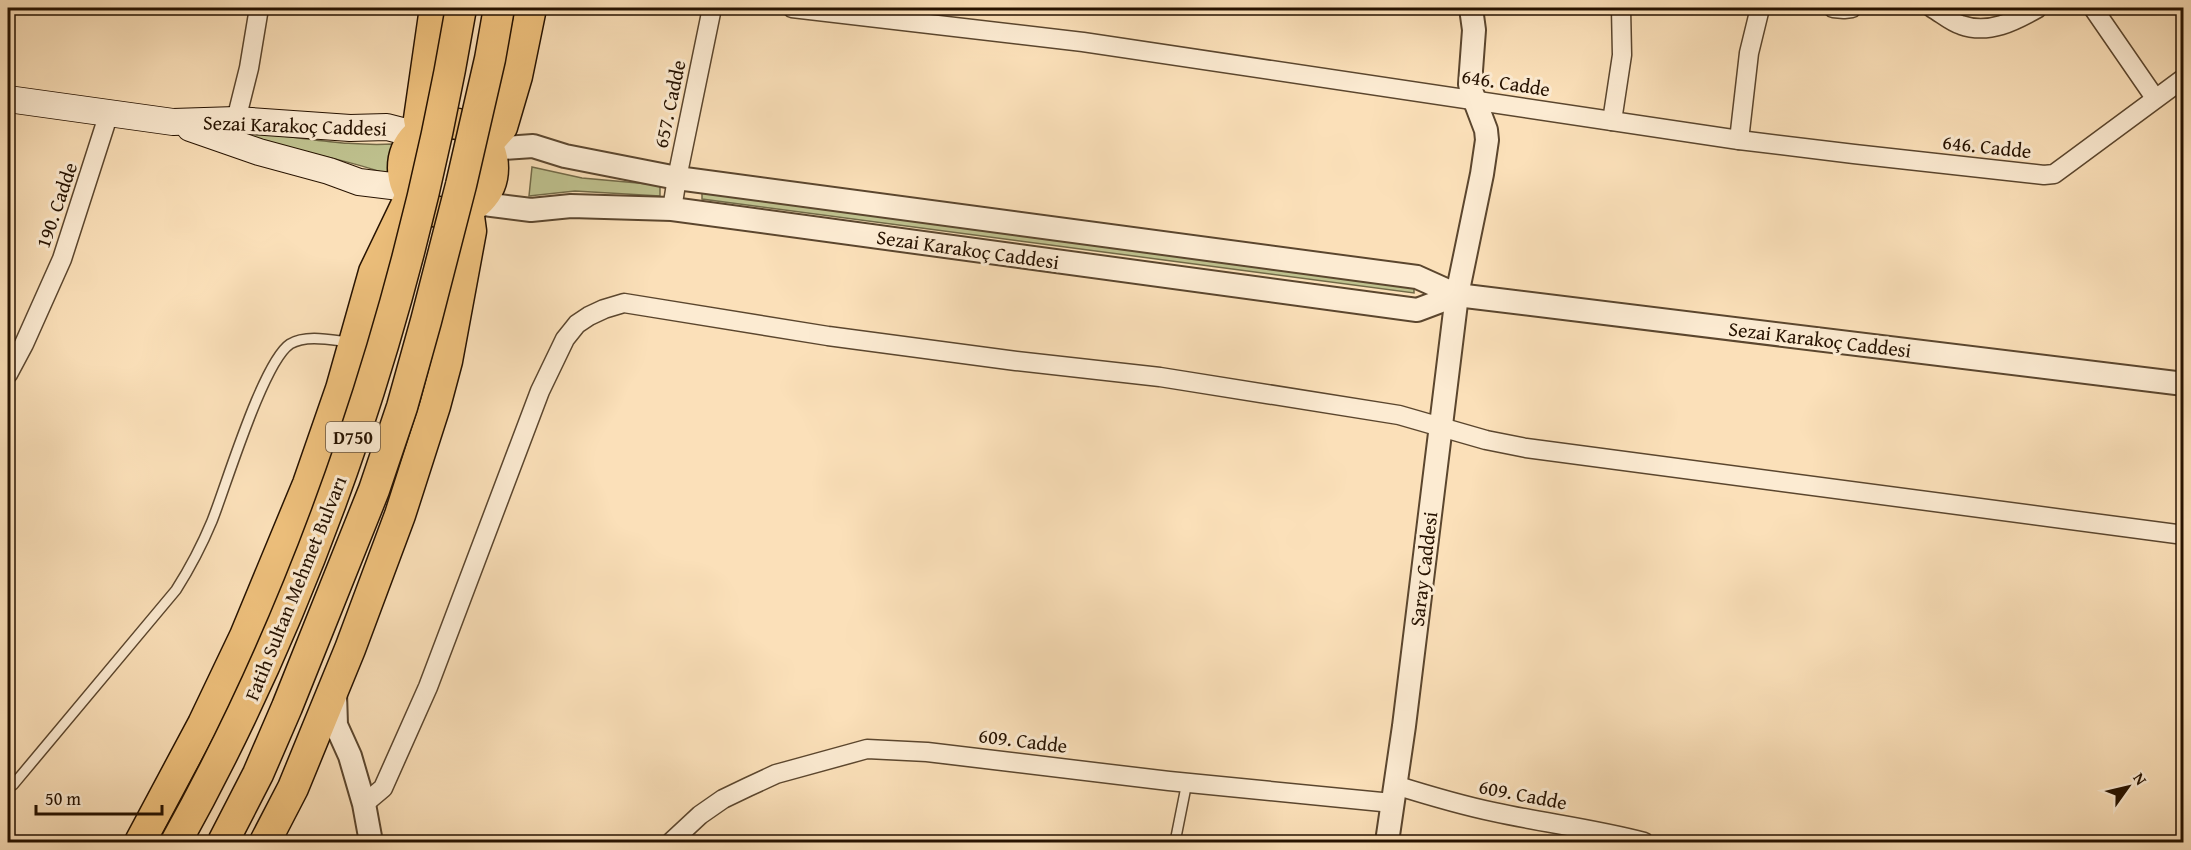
<svg xmlns="http://www.w3.org/2000/svg" width="2191" height="850" viewBox="0 0 2191 850" font-family="'Gentium Book Plus',serif">
	<style>
		.green { fill: #bfc28f; stroke: #726a48; stroke-width: 1.5 }
		.lines { fill: none; stroke-linecap: round; stroke-linejoin: round }
		.service-casing { stroke: #5b462e; stroke-width: 12 }
		.minor-casing { stroke: #5b462e; stroke-width: 21 }
		.tertiary-casing { stroke: #5b462e; stroke-width: 26 }
		.secondary-casing { stroke: #261200; stroke-width: 28 }
		.trunk-casing { stroke: #261200; stroke-width: 33 }
		.service { stroke: #fcebd2; stroke-width: 9 }
		.minor { stroke: #fcebd2; stroke-width: 18 }
		.tertiary { stroke: #fcebd2; stroke-width: 22 }
		.secondary { stroke: #fcebd2; stroke-width: 26 }
		.trunk { stroke: #eec07c; stroke-width: 30 }
		.trunk-bridge-casing { stroke: #261200; stroke-width: 33; stroke-linecap: butt }
		.trunk-bridge { stroke: #eec07c; stroke-width: 30 }
		.labels { text-anchor: middle; dominant-baseline: central; stroke-width: 6; stroke-linejoin: round; paint-order: stroke }
		.shield { fill: #fcebd2; stroke: #66533f; stroke-width: 1.5 }
		.shield-label { font-size: 18px; font-weight: bold; fill: #261200 }
		.street-label { font-size: 20px; fill: #261200; stroke: #fcebd2 }
	</style>
	<rect width="100%" height="100%" fill="#fbe0b9"/>
	<filter id="stains"><feTurbulence type="fractalNoise" baseFrequency=".00333" numOctaves="4"/><feColorMatrix values="0 0 0 0 .2 0 0 0 0 .09 0 0 0 0 .02 0 0 0 .5 -.17"/></filter>
	<radialGradient id="worn" r=".72"><stop offset=".6" stop-color="#630" stop-opacity="0"/><stop offset="1" stop-color="#630" stop-opacity=".3"/></radialGradient>
	<g class="green">
		<path d="M 245,133 C 295,135 343,147 393,144 L 387,174 C 337,156 283,149 232,134 Z"/>
		<path d="M 532,167 L 582,178 L 660,185 L 660,196 L 575,191 L 529,196 Z"/>
		<path d="M 702,192 L 1414,287 L 1414,293 L 702,199 Z"/>
	</g>
	<g class="lines">
		<defs>
			<g id="service">
				<path d="M 13,785 L 176,590 C 190,568 202,545 212,521 C 226,486 263,362 290,344 C 306,334 332,340 349,342"/>
				<path d="M 1175,842 L 1187,782"/>
			</g>
			<g id="minor">
				<path d="M 792,8 L 1083,42 L 1739,140 L 1854,154 L 2044,175 L 2054,174 L 2069,163 L 2184,78"/>
				<path d="M 1833,8 L 1844,9 L 1852,8"/>
				<path d="M 1932,8 C 1941,13 1951,22 1961,25 C 1989,35 2015,21 2038,8"/>
				<path d="M 2093,8 L 2155,98"/>
				<path d="M 236,120 L 249,68 L 259,8"/>
				<path d="M 1612,121 L 1622,55 L 1621,8"/>
				<path d="M 1739,140 L 1749,53 L 1760,8"/>
				<path d="M 672,209 L 677,178 L 712,8"/>
				<path d="M 8,374 L 24,344 L 62,259 L 109,113"/>
				<path d="M 1395,785 C 1427,795 1460,805 1494,812 C 1544,823 1595,829 1644,842"/>
				<path d="M 364,804 L 383,788 L 428,687 L 540,391 L 565,339 L 577,324 L 589,316 L 604,309 L 624,303 L 828,336 L 1016,361 L 1160,377 L 1399,415 L 1486,440 L 1526,448 L 2184,535"/>
				<path d="M 671,842 L 700,815 L 723,799 L 748,787 L 776,774 L 867,749 L 927,752 L 1169,781 L 1392,803"/>
			</g>
			<g id="tertiary">
				<path d="M 489,149 L 533,146 L 565,156 L 677,178 L 1417,277 L 1457,295 L 2184,384"/>
				<path d="M 476,203 L 531,210 L 571,206 L 672,209 L 1417,310 L 1457,295"/>
				<path d="M 335,693 L 336,725 L 350,756 L 364,804 L 371,842"/>
				<path d="M 1387,842 L 1404,726 L 1457,295 L 1482,174 L 1487,140 L 1486,130 L 1472,93 L 1470,84 L 1474,30 L 1471,8"/>
			</g>
			<g id="secondary">
				<path d="M 8,99 L 173,122 L 236,120 L 350,128 L 387,127 L 418,135"/>
				<path d="M 190,128 L 259,152 L 329,171 L 359,182 L 408,188"/>
			</g>
			<g id="trunk">
				<circle cx="448" cy="168" r="45"/>
				<path d="M 422,133 L 419,119 L 435,8"/>
				<path d="M 486,145 L 502,127 L 517,76 L 531,8"/>
				<path d="M 140,842 L 203,724 L 245,636 L 308,484 L 341,389 L 374,272 L 412,193"/>
				<path d="M 265,842 L 293,788 L 350,649 L 400,515 L 435,406 L 447,361 L 471,231 L 468,209"/>
			</g>
		</defs>
		<use href="#service" class="service-casing"/>
		<use href="#minor" class="minor-casing"/>
		<use href="#tertiary" class="tertiary-casing"/>
		<use href="#secondary" class="secondary-casing"/>
		<use href="#trunk" class="trunk-casing"/>
		<use href="#service" class="service"/>
		<use href="#minor" class="minor"/>
		<use href="#tertiary" class="tertiary"/>
		<use href="#secondary" class="secondary"/>
		<use href="#trunk" class="trunk"/>
		<defs>
			<g id="trunk-bridge">
				<path d="M 176,842 C 319,585 412,298 461,8"/>
				<path d="M 223,842 L 258,774 L 287,707 L 374,490 L 402,407 L 426,321 L 461,185 L 490,59 L 499,8"/>
			</g>
		</defs>
		<use href="#trunk-bridge" class="trunk-bridge-casing"/>
		<use href="#trunk-bridge" class="trunk-bridge"/>
	</g>
	<g class="labels">
		<rect class="shield" x="326" y="422" width="54" height="30" rx="4.5"/>
		<g class="shield-label">
			<text x="353" y="437">D750</text>
		</g>
		<g class="street-label">
			<text transform="translate(1506 82) rotate(9)">646. Cadde</text>
			<text transform="translate(669 104) rotate(-78)">657. Cadde</text>
			<text transform="translate(295 125) rotate(2)">Sezai Karakoç Caddesi</text>
			<text transform="translate(1987 146) rotate(6)">646. Cadde</text>
			<text transform="translate(56 205) rotate(-71)">190. Cadde</text>
			<text transform="translate(968 249) rotate(8)">Sezai Karakoç Caddesi</text>
			<text transform="translate(1820 339) rotate(7)">Sezai Karakoç Caddesi</text>
			<text transform="translate(1423 569) rotate(-83)">Saray Caddesi</text>
			<text transform="translate(295 588) rotate(-68)">Fatih Sultan Mehmet Bulvarı</text>
			<text transform="translate(1023 740) rotate(7)">609. Cadde</text>
			<text transform="translate(1523 794) rotate(11)">609. Cadde</text>
		</g>
	</g>
	<rect width="2191" height="850" fill="none" stroke="#fbe0b9" stroke-width="30"/>
	<rect x="9" y="9" width="2173" height="832" fill="none" stroke="#261200" stroke-width="3"/>
	<rect x="15" y="15" width="2161" height="820" fill="none" stroke="#261200" stroke-width="1.5"/>
	<g transform="translate(2128 787) rotate(56)" stroke="#fcebd2" stroke-width="4.5" paint-order="stroke">
	<path d="M0-4.5L10 22L0 15L-10 22Z" fill="#261200"/>
	<text y="-9" font-size="16" font-weight="bold" text-anchor="middle" fill="#261200">N</text>
	</g>
	<path d="M36 805v9h126v-9" fill="none" stroke="#261200" stroke-width="3"/>
	<text x="45" y="805" font-size="18" fill="#261200" stroke="#fcebd2" stroke-width="4.5" paint-order="stroke">50 m</text>
	<rect width="100%" height="100%" filter="url(#stains)"/>
	<rect width="100%" height="100%" fill="url(#worn)"/>
</svg>
